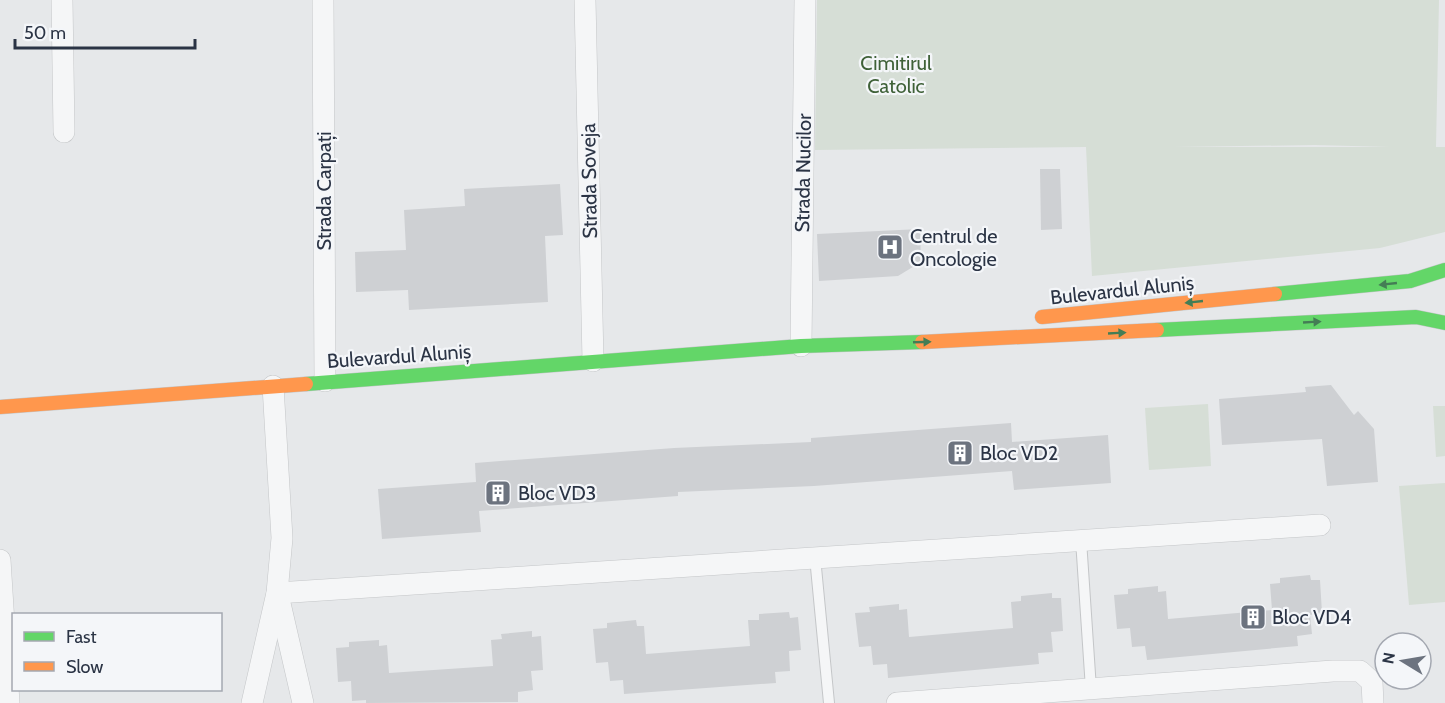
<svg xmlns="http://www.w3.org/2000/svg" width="1445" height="703" viewBox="0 0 1445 703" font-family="Cabin,sans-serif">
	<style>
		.green { fill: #d6ded6; fill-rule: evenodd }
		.building { fill: #ced0d3 }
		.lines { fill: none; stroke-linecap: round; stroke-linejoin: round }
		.lane-casing { stroke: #c4c6c8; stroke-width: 12 }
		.street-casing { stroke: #c4c6c8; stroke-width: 22 }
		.fast-casing { stroke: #c4c6c8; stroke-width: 15 }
		.slow-casing { stroke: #c4c6c8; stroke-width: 15 }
		.lane { stroke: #f5f6f7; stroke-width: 10 }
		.street { stroke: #f5f6f7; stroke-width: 21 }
		.fast { stroke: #63d668; stroke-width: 14 }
		.slow { stroke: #ff974d; stroke-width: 14 }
		.oneway { fill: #447d55 }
		.labels { text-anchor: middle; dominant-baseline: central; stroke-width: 4.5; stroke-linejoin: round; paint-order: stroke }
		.park-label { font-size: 20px; fill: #3f6138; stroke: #f4f6f9 }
		.street-label { font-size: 20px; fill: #2b3445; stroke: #f4f6f9 }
		.poi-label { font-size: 20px; fill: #2b3445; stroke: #f4f6f9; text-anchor: start }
	</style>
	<rect width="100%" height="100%" fill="#e6e8ea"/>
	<g class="green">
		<path d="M 817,0 L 1439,0 L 1436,147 L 1445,147 L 1445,232 L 1380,248 L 1092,276 L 1086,147 L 815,150 ZM 1315,145 L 1390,147 L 1174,147 Z"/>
		<path d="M 1208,404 L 1211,466 L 1149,470 L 1145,408 Z"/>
		<path d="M 1433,406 L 1445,406 L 1445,456 L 1436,457 Z"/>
		<path d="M 1445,483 L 1445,602 L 1409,605 L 1399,486 Z"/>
	</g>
	<g class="building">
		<path d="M 1040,169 L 1060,169 L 1062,229 L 1041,230 Z"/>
		<path d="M 560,184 L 563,235 L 545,236 L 548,302 L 409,310 L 408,290 L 356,292 L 355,252 L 406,250 L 404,210 L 465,206 L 464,189 Z"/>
		<path d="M 920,229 L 921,262 L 898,276 L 819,281 L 817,234 Z"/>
		<path d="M 1331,385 L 1354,415 L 1358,411 L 1374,429 L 1378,482 L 1327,486 L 1322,439 L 1222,445 L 1219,399 L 1306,392 L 1305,387 Z"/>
		<path d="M 1011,423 L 1012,442 L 1108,435 L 1111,483 L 1014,490 L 1012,471 L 814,486 L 678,492 L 678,496 L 479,511 L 481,532 L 382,539 L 378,489 L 476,482 L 475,463 L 674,448 L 811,442 L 811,438 Z"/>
		<path d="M 1310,575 L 1311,580 L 1320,580 L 1322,613 L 1310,615 L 1312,634 L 1297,636 L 1298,646 L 1147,660 L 1145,646 L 1132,647 L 1130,628 L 1117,629 L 1114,595 L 1128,594 L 1128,589 L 1158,586 L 1158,592 L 1166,591 L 1168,619 L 1272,610 L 1270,584 L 1280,583 L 1280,578 Z"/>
		<path d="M 1052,593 L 1052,598 L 1061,598 L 1063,631 L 1051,632 L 1053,652 L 1038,653 L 1039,664 L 888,678 L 887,664 L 873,665 L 871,646 L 859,647 L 855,613 L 870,612 L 869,607 L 899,604 L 899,610 L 907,609 L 909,637 L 1013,628 L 1011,602 L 1021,601 L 1021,596 Z"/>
		<path d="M 789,612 L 790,618 L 798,617 L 801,650 L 789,651 L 790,671 L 775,672 L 776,683 L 624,694 L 623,680 L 610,681 L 608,662 L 596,663 L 593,629 L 607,628 L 607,623 L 636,620 L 637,626 L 644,626 L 646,654 L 750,646 L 748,620 L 759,620 L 759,614 Z"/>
		<path d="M 532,631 L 532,637 L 541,636 L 543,670 L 531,671 L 533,690 L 518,692 L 518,702 L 366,703 L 366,700 L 352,701 L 351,681 L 338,682 L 336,648 L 349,647 L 349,642 L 379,640 L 379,646 L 387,645 L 389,673 L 493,666 L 491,640 L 502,639 L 501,634 Z"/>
	</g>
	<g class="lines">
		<defs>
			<g id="lane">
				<path d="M 1081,540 L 1091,689"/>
				<path d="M 815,557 L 829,703"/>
			</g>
			<g id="street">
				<path d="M 62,0 L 64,132"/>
				<path d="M 323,0 L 325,381"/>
				<path d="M 585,0 L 593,361"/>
				<path d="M 801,346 L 805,0"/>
				<path d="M 0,560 L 9,703"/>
				<path d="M 277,593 L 1320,525"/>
				<path d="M 279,599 L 303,703"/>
				<path d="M 252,703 L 277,593 L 282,538 L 273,386"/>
				<path d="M 897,703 L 1333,671 L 1360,671 L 1372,682 L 1373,703"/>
			</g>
			<g id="fast">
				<path d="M 1275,294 L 1410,281 L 1445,270"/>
				<path d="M 1157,330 L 1416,317 L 1445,323"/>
				<path d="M 306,384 L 801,346 L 922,342"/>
			</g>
			<g id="slow">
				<path d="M 1042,317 L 1275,294"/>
				<path d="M 922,342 L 1157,330"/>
				<path d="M 0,407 L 306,384"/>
			</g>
		</defs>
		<use href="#lane" class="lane-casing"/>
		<use href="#street" class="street-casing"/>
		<use href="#fast" class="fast-casing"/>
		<use href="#slow" class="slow-casing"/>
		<use href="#lane" class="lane"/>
		<use href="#street" class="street"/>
		<use href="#fast" class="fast"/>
		<use href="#slow" class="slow"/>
	</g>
	<defs><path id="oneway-solid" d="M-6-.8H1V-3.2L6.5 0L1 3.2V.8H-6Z" transform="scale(1.5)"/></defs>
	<g class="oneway">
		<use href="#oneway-solid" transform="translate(1388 284) rotate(174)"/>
		<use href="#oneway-solid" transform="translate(1194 302) rotate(174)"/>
		<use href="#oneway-solid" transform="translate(1312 322) rotate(-3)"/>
		<use href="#oneway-solid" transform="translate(1117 333) rotate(-3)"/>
		<use href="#oneway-solid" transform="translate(922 342) rotate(-2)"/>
	</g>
	<defs>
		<symbol id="hospital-square" viewBox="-11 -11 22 22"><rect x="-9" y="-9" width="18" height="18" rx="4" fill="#6c737f" stroke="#f4f6f9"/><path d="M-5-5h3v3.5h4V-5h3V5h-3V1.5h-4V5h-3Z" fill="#fff"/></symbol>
		<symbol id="building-square" viewBox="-11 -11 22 22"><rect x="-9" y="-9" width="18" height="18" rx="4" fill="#6c737f" stroke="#f4f6f9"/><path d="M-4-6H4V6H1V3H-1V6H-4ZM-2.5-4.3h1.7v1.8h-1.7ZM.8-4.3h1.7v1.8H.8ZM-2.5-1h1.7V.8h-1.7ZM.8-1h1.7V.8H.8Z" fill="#fff"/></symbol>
	</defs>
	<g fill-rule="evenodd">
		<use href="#hospital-square" x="875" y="232" width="30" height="30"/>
		<use href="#building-square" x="945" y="438" width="30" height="30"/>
		<use href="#building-square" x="483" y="478" width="30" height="30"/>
		<use href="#building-square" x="1238" y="602" width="30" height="30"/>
	</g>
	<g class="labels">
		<g class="park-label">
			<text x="896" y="63">Cimitirul<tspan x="896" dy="23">Catolic</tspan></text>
		</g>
		<g class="street-label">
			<text transform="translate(803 173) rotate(-89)">Strada Nucilor</text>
			<text transform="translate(589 181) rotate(-91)">Strada Soveja</text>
			<text transform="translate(324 191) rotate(-90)">Strada Carpați</text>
			<text transform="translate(1122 290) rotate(-6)">Bulevardul Aluniș</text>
			<text transform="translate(399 356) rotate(-4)">Bulevardul Aluniș</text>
		</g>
		<g class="poi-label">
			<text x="910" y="236">Centrul de<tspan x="910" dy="23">Oncologie</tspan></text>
			<text x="980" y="453">Bloc VD2</text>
			<text x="518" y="493">Bloc VD3</text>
			<text x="1272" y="617">Bloc VD4</text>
		</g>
	</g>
	<rect x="12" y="613" width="210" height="78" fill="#f4f6f9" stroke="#a4a8b1" stroke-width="1.5"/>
	<rect x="24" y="632" width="30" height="9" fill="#63d668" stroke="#a4a8b1" stroke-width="1.5"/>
	<text x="66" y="643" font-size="18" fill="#2b3445">Fast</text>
	<rect x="24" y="662" width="30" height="9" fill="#ff974d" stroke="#a4a8b1" stroke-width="1.5"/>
	<text x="66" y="673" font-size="18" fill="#2b3445">Slow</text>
	<g transform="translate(1403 661) rotate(281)"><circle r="28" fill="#f4f6f9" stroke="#a4a8b1" stroke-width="1.5"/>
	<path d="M0-4.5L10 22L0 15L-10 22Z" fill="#6c737f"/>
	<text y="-9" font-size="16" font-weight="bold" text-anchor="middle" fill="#2b3445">N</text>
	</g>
	<path d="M15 39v9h180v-9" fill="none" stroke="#2b3445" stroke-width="3"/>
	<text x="24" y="39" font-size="18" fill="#2b3445" stroke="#f4f6f9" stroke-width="4.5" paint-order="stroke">50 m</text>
</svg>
